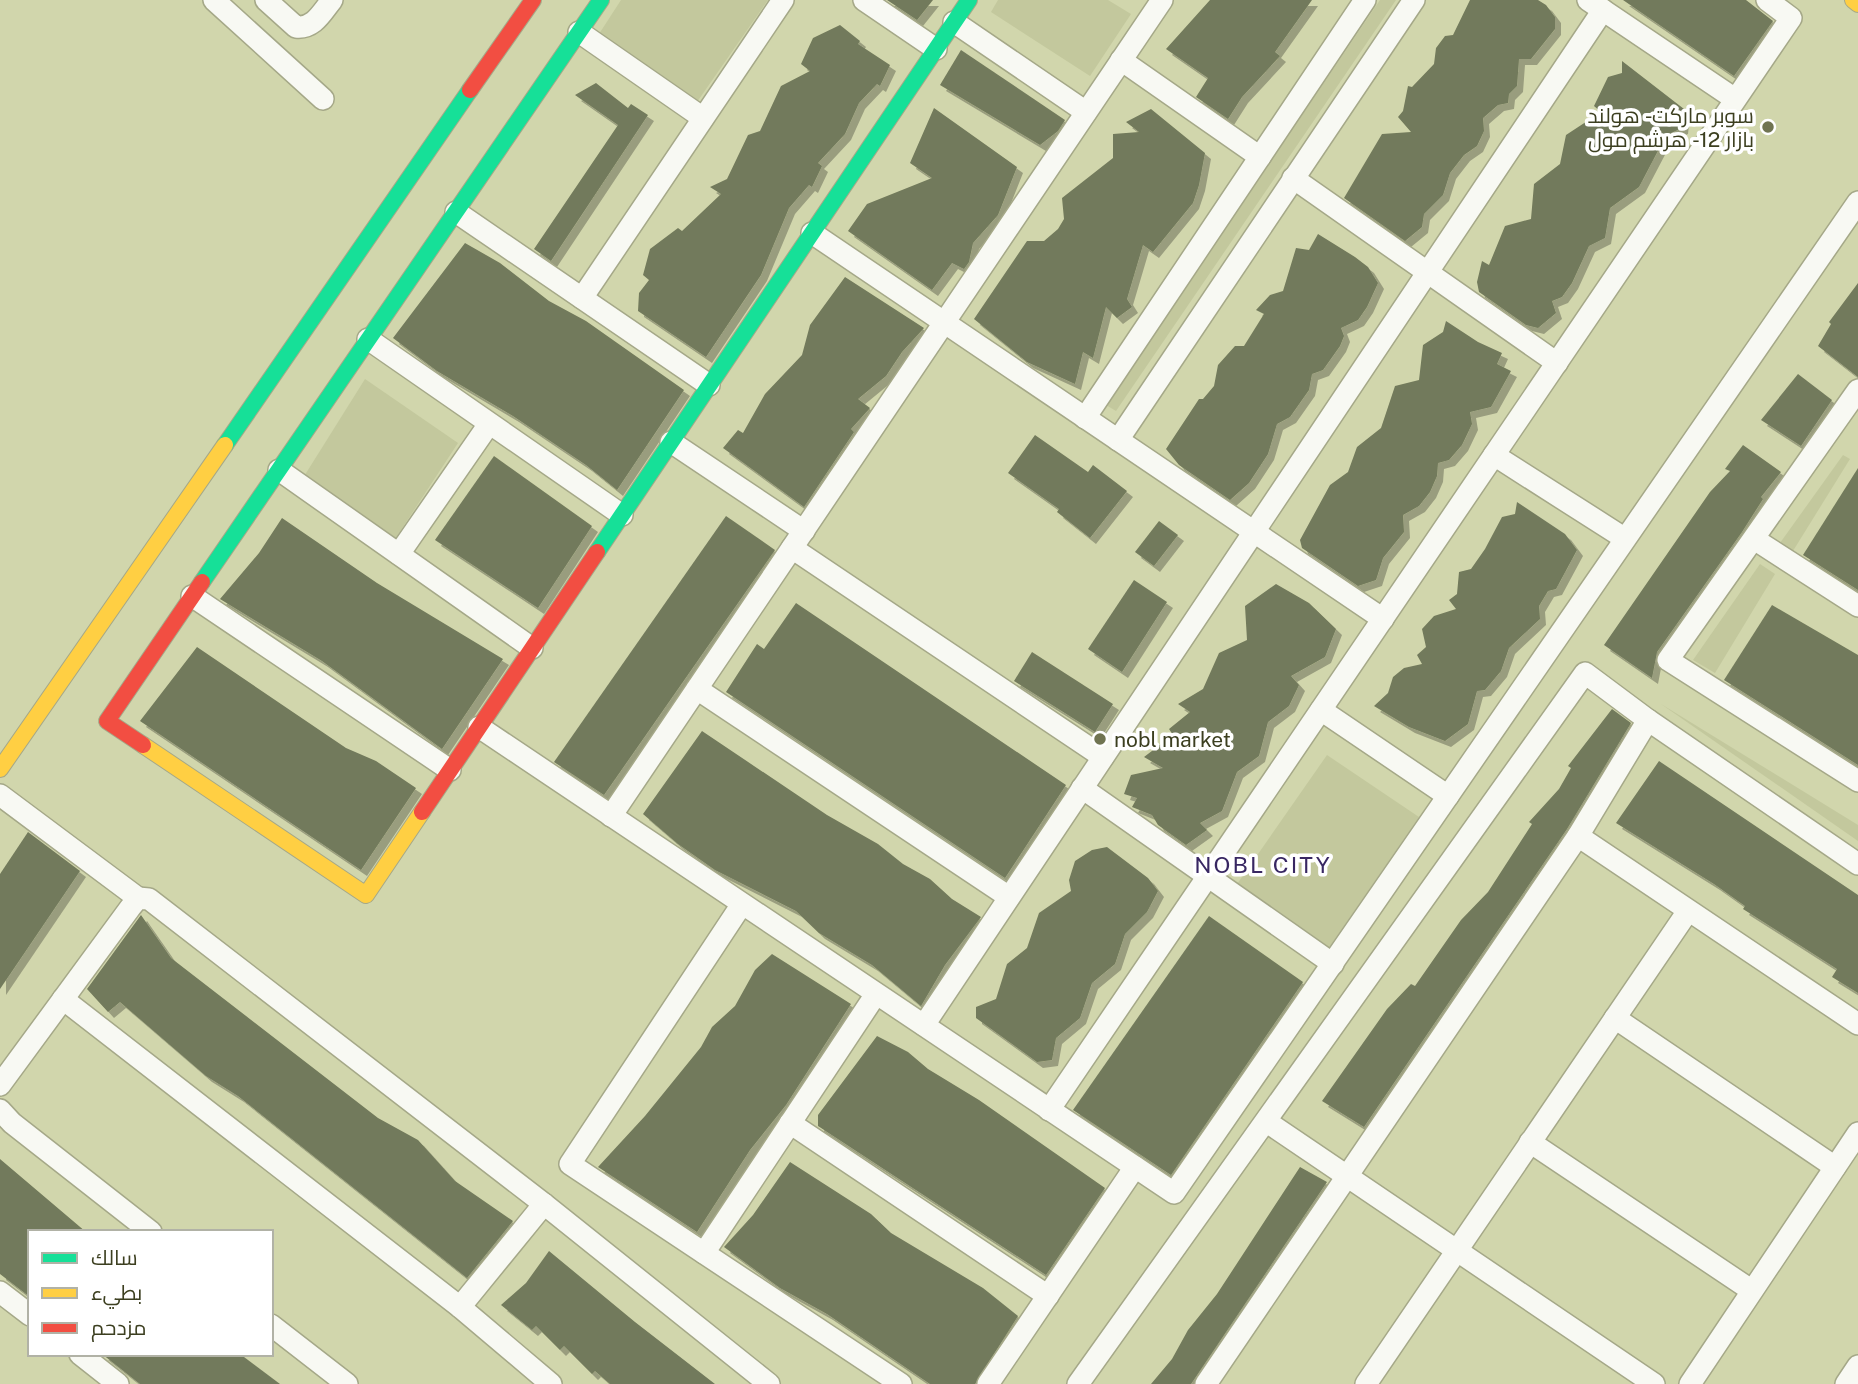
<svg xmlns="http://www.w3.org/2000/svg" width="1858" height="1384" viewBox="0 0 1858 1384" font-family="'Public Sans',Cairo,sans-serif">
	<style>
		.green { fill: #c3c89d }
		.building { fill: #727a5b; filter: url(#shadow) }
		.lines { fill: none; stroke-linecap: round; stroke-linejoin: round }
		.street-casing { stroke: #a5a888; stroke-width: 24 }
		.fast-casing { stroke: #a5a888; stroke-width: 18 }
		.slow-casing { stroke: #a5a888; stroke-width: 18 }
		.jam-casing { stroke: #a5a888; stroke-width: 18 }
		.street { stroke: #f8f9f3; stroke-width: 21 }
		.fast { stroke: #16e098; stroke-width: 16 }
		.slow { stroke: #ffcf43; stroke-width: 16 }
		.jam { stroke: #f24e42; stroke-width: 16 }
		.poi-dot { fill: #707451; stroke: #fff; stroke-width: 2.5 }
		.labels { text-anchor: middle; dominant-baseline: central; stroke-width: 7; stroke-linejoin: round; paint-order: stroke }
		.poi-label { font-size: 21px; fill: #3c3f20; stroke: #fff; text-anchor: end }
		.neighbourhood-label { font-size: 23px; letter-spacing: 2px; fill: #382762; stroke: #fff }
	</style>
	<defs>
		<filter id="shadow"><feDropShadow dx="6" dy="6" stdDeviation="0" flood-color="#0004"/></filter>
	</defs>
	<rect width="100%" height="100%" fill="#d1d6ac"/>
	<g class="green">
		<path d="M 621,0 L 768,0 L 697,102 L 599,34 Z"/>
		<path d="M 998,0 L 1108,0 L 1131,14 L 1090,76 L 991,12 Z"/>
		<path d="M 1380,0 L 1396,0 L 1116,411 L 1106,405 Z"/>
		<path d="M 365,379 L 458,443 L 395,539 L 303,478 Z"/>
		<path d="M 1843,455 L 1850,459 L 1788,559 L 1775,550 Z"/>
		<path d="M 1760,564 L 1775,574 L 1715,673 L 1693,660 Z"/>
		<path d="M 1661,704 L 1858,825 L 1858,841 Z"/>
		<path d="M 1327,755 L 1419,817 L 1328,949 L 1235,887 Z"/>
	</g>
	<g class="building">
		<path d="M 887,0 L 933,0 L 917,20 Z"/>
		<path d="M 1210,0 L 1312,0 L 1275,52 L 1280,56 L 1242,97 L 1228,119 L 1196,97 L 1208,78 L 1166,49 Z"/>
		<path d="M 1470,0 L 1538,0 L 1546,5 L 1555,17 L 1555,29 L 1531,59 L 1519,59 L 1517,86 L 1509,94 L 1508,103 L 1498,105 L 1483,118 L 1484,131 L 1477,146 L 1464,155 L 1450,173 L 1443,195 L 1424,214 L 1422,227 L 1405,241 L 1344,198 L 1382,134 L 1411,132 L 1398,117 L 1403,111 L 1408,86 L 1412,87 L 1434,64 L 1436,48 L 1445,36 L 1453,35 Z"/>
		<path d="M 1623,0 L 1746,0 L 1773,21 L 1734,76 Z"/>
		<path d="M 840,25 L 860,41 L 858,44 L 890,65 L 880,86 L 877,84 L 859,103 L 845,134 L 818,163 L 822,166 L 812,187 L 809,185 L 789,208 L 761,275 L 706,357 L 638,311 L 639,293 L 649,280 L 643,275 L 650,249 L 678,228 L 682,231 L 721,194 L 710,187 L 727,179 L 748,135 L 760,131 L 781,86 L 810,71 L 801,64 L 813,38 Z"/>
		<path d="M 961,50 L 1065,120 L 1058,131 L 1040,145 L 940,85 Z"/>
		<path d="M 1622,61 L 1684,109 L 1682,128 L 1671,133 L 1670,144 L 1661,145 L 1639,187 L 1610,208 L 1605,238 L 1589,246 L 1572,283 L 1562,297 L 1552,301 L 1556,313 L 1538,328 L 1526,325 L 1479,292 L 1477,282 L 1482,261 L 1489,265 L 1505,226 L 1531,219 L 1534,184 L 1560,164 L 1566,135 L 1601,112 L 1594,106 L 1608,77 L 1622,73 Z"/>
		<path d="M 596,83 L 628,108 L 631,104 L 648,115 L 551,261 L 534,249 L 618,125 L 575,95 Z"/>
		<path d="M 934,108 L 1017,167 L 998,215 L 973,243 L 969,262 L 964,269 L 952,263 L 932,290 L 848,231 L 867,204 L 932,178 L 910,163 Z"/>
		<path d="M 1151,109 L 1205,153 L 1199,185 L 1193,203 L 1153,252 L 1143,245 L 1127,299 L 1132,307 L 1117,318 L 1106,307 L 1093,358 L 1083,352 L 1075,384 L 1027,362 L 974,319 L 1027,241 L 1044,241 L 1058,229 L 1064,219 L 1062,198 L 1113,158 L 1113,134 L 1139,132 L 1126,122 Z"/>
		<path d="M 1318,234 L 1355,257 L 1368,267 L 1378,283 L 1367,307 L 1358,320 L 1341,328 L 1344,336 L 1340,346 L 1323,370 L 1312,374 L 1309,390 L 1290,417 L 1277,424 L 1268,454 L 1249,483 L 1230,500 L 1179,465 L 1166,449 L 1199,399 L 1203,399 L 1214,386 L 1218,365 L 1235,346 L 1244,346 L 1264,314 L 1256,310 L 1270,295 L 1283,291 L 1296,248 L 1309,250 Z"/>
		<path d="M 465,243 L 500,263 L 549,301 L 586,321 L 684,390 L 617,490 L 586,465 L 513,416 L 437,371 L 393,338 Z"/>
		<path d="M 845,277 L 924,328 L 902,352 L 886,376 L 858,399 L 870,408 L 851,429 L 854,432 L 804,507 L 723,448 L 738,430 L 743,433 L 765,394 L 802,355 L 810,325 Z"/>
		<path d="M 1858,283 L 1858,377 L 1818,346 L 1831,324 L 1829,322 Z"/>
		<path d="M 1446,321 L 1478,342 L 1502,353 L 1497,364 L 1511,371 L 1491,407 L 1470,412 L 1472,424 L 1462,445 L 1449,460 L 1438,463 L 1437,476 L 1430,492 L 1419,506 L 1403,515 L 1404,532 L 1383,558 L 1376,580 L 1358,586 L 1302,548 L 1300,540 L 1330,485 L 1348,472 L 1357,447 L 1381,428 L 1395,386 L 1419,380 L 1423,345 L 1443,332 Z"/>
		<path d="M 1798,374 L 1832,400 L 1801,446 L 1761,420 Z"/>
		<path d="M 1035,435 L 1088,472 L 1093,465 L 1127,491 L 1090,538 L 1057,512 L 1059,509 L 1008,473 Z"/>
		<path d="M 1743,445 L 1781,472 L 1761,497 L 1763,499 L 1742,532 L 1657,652 L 1652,678 L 1604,645 L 1710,492 L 1730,471 L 1725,469 Z"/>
		<path d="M 494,456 L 592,526 L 538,608 L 435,540 Z"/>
		<path d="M 1858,468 L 1858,590 L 1803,555 Z"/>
		<path d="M 1517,502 L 1565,534 L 1577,550 L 1556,589 L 1548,591 L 1539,606 L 1540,619 L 1509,648 L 1501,671 L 1485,690 L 1477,691 L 1468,724 L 1445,741 L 1409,727 L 1374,706 L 1388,693 L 1393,677 L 1404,668 L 1422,664 L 1417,655 L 1426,647 L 1422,629 L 1434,616 L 1456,609 L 1449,600 L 1457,594 L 1459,572 L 1471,569 L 1485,549 L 1502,517 L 1515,514 Z"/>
		<path d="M 726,516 L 775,550 L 604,795 L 554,762 Z"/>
		<path d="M 282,518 L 377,583 L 503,659 L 442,749 L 322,661 L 220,599 L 259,553 Z"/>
		<path d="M 1159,521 L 1178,535 L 1154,566 L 1135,552 Z"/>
		<path d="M 1134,580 L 1167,602 L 1122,672 L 1088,649 Z"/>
		<path d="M 1276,584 L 1309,603 L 1336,629 L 1325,657 L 1291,676 L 1299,685 L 1289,706 L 1268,722 L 1259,756 L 1237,772 L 1222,811 L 1200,823 L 1207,830 L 1186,845 L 1158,825 L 1152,815 L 1132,807 L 1137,798 L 1124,794 L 1131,775 L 1163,768 L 1144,757 L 1173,735 L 1169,729 L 1190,712 L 1178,704 L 1203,689 L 1219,653 L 1247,640 L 1245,606 Z"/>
		<path d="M 796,603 L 1066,785 L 1005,878 L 726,692 L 757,644 L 764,649 Z"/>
		<path d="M 1772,605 L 1858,655 L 1858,765 L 1724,680 Z"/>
		<path d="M 197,647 L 346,748 L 376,761 L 416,788 L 361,870 L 140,721 Z"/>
		<path d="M 1032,652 L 1113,704 L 1095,732 L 1014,681 Z"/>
		<path d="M 1612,709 L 1631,723 L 1567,829 L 1368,1121 L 1364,1127 L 1322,1101 L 1387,1009 L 1411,984 L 1415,986 L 1461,920 L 1488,892 L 1532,824 L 1529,822 L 1559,789 L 1571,768 L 1568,766 Z"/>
		<path d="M 702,731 L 827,815 L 878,844 L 903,864 L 930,879 L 952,899 L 981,917 L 945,965 L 921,1006 L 872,965 L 819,933 L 796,911 L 715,870 L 678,844 L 643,814 Z"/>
		<path d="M 1659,761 L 1858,895 L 1858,993 L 1832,977 L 1837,969 L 1743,909 L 1745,906 L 1714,884 L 1616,823 Z"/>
		<path d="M 28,832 L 80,871 L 0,989 L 0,874 Z"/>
		<path d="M 1107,847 L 1148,878 L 1158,891 L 1147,912 L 1125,934 L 1115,964 L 1092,983 L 1080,1018 L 1056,1038 L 1052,1060 L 1037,1062 L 976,1018 L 976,1007 L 996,999 L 1007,964 L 1027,948 L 1039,913 L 1071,891 L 1069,880 L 1075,861 L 1092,850 Z"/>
		<path d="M 141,915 L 171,958 L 378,1118 L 418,1140 L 455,1181 L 513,1221 L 467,1278 L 238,1096 L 206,1076 L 120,1002 L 108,1012 L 87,989 Z"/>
		<path d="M 1209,916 L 1303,982 L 1171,1175 L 1073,1110 Z"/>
		<path d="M 772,954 L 851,1004 L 786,1105 L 750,1150 L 697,1232 L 598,1167 L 645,1116 L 701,1047 L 712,1027 L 735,1006 L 755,970 Z"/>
		<path d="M 877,1036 L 908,1052 L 928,1069 L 979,1100 L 1105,1188 L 1046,1275 L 818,1126 L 818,1115 Z"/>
		<path d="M 0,1159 L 86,1232 L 30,1232 L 30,1297 L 0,1274 Z"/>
		<path d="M 790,1162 L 871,1214 L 891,1233 L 983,1288 L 1018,1316 L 975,1384 L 930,1384 L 827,1314 L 780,1288 L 724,1247 L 753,1215 Z"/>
		<path d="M 1300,1167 L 1327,1182 L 1191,1384 L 1151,1384 L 1172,1359 L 1188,1330 L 1217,1294 Z"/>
		<path d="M 549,1251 L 635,1322 L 715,1384 L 610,1384 L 595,1371 L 592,1374 L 564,1346 L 560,1350 L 536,1326 L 532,1330 L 501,1305 L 526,1283 Z"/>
		<path d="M 102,1354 L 240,1354 L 280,1384 L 140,1384 Z"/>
	</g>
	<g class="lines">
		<defs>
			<g id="street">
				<path d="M 214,0 L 323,99"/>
				<path d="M 266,0 L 296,27 C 314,29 322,12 332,0"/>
				<path d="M 864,0 L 936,49"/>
				<path d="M 1588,0 L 1735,99"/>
				<path d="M 954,22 L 1086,112"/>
				<path d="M 579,32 L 703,118"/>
				<path d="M 1121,60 L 1260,157"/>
				<path d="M 1293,178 L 1557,363"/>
				<path d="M 456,212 L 709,385"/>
				<path d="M 812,233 L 1383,619"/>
				<path d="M 582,298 L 783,0"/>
				<path d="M 368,339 L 622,515"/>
				<path d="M 1858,390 L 1668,660 L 1858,781"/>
				<path d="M 1085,418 L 1365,0"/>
				<path d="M 1118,440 L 1414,0"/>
				<path d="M 671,442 L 804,531"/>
				<path d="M 1494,455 L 1624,538"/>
				<path d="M 279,470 L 532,648"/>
				<path d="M 1754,539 L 1858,606"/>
				<path d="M 792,548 L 1103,757"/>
				<path d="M 399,554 L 489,424"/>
				<path d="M 192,596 L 450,770"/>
				<path d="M 697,689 L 1009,897"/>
				<path d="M 1321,710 L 1448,796"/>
				<path d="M 479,727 L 1174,1193 L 1858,202"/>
				<path d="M 1082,788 L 1333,964"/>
				<path d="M 0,795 L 138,898"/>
				<path d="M 611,816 L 1162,0"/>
				<path d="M 1578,836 L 1648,720 L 1858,864"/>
				<path d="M 742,904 L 570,1164 L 901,1384"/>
				<path d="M 63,999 L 460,1307 L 551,1384"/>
				<path d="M 1615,1018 L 1835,1167"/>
				<path d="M 924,1025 L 1603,10"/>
				<path d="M 0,1085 L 130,908 L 138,898 L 149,899 L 544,1204 L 769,1384"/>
				<path d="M 0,1110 L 12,1123 L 151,1232"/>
				<path d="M 1049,1110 L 1791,18 L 1767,0"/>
				<path d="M 1267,1122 L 1654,1384"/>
				<path d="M 790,1123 L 1048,1296"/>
				<path d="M 1530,1142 L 1751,1290"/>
				<path d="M 704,1253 L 876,994"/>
				<path d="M 0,1292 L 30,1315"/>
				<path d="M 460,1307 L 544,1204"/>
				<path d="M 271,1325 L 347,1384"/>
				<path d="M 80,1354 L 118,1384"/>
				<path d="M 988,1384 L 1135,1167"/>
				<path d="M 1078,1384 L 1585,673 L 1648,720"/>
				<path d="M 1206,1384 L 1578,836 L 1858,1024"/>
				<path d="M 1366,1384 L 1688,911"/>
				<path d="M 1690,1384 L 1858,1133"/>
				<path d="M 1846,1384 L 1858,1366"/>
			</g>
			<g id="fast">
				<path d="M 225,445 L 470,90"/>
				<path d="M 597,552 L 969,0"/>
				<path d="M 202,582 L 601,0"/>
			</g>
			<g id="slow">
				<path d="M 1853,0 L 1858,4"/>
				<path d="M 143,745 L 366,895 L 422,812"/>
				<path d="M 0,769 L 225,445"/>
			</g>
			<g id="jam">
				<path d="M 470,90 L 533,0"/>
				<path d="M 143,745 L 107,721 L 202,582"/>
				<path d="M 422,812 L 597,552"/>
			</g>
		</defs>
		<use href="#street" class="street-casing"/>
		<use href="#fast" class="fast-casing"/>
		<use href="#slow" class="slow-casing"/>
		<use href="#jam" class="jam-casing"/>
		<use href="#street" class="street"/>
		<use href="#fast" class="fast"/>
		<use href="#slow" class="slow"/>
		<use href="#jam" class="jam"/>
	</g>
	<g class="poi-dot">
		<circle cx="1768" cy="127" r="7"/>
		<circle cx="1100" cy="739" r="7"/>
	</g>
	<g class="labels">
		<g class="poi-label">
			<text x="1754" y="115">سوبر ماركت - هولند<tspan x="1754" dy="24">بازار 12 - هرشم مول</tspan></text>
			<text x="1114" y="739" text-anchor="start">nobl market</text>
		</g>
		<g class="neighbourhood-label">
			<text x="1263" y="864">NOBL CITY</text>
		</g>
	</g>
	<rect x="28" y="1230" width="245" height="126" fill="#ffffff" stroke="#b1b2a6" stroke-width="2"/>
	<rect x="42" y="1253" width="35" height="10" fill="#16e098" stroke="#b1b2a6" stroke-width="2"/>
	<text x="91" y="1265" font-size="21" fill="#3c3f20">سالك</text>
	<rect x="42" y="1288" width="35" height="10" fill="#ffcf43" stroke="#b1b2a6" stroke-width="2"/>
	<text x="91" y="1300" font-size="21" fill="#3c3f20">بطيء</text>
	<rect x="42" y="1323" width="35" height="10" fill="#f24e42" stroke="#b1b2a6" stroke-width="2"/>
	<text x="91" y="1335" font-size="21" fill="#3c3f20">مزدحم</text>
</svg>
